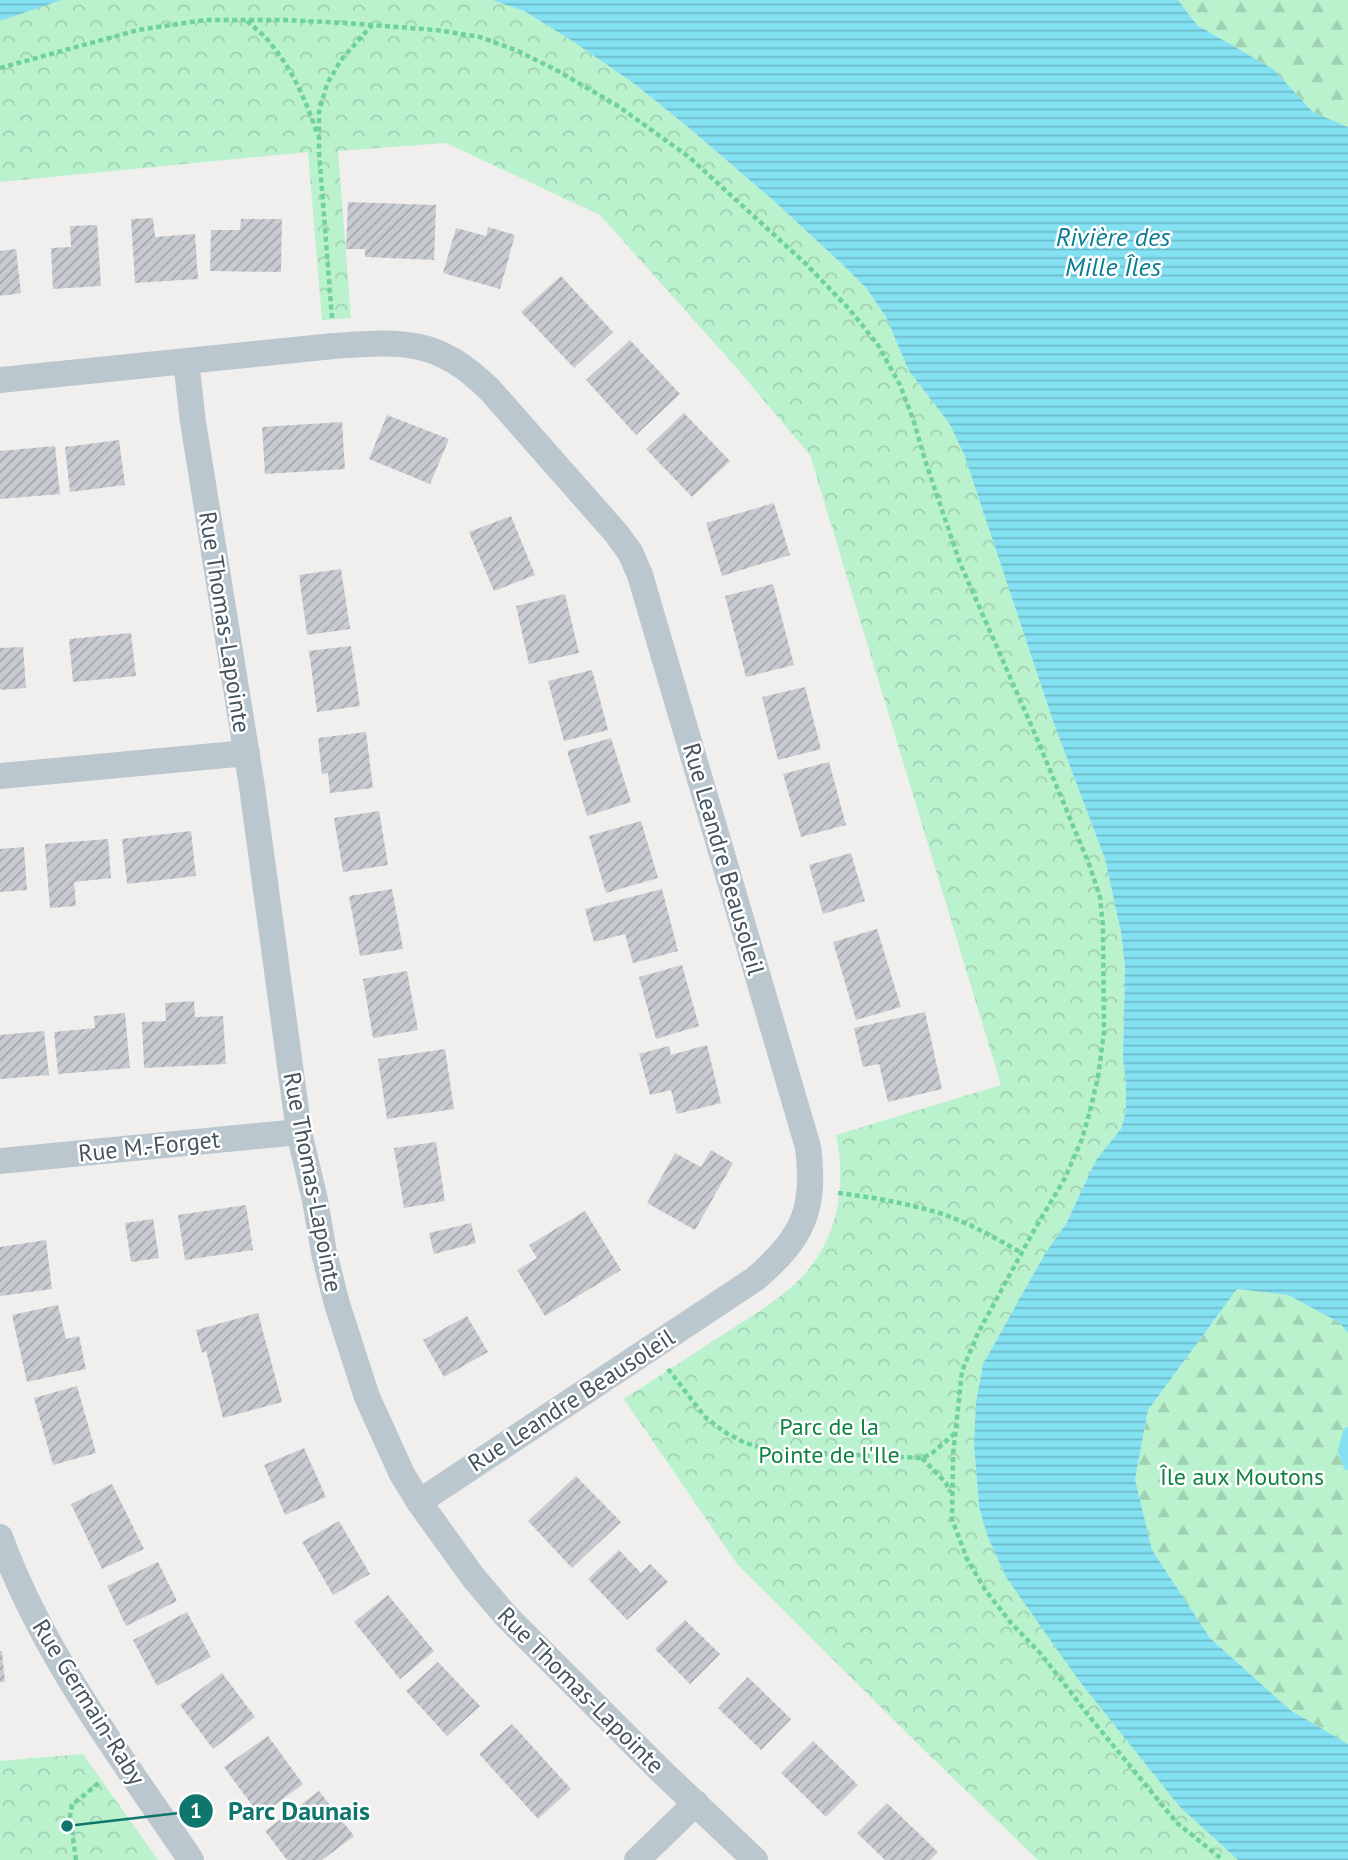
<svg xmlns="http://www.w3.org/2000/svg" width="1348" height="1860" viewBox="0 0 1348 1860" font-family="'PT Sans',sans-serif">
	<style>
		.forest { fill: url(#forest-firs) }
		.park { fill: url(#park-crowns) }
		.water { fill: url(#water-rules) }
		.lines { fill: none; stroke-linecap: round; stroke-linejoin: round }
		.stream { stroke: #83e1f2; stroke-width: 10 }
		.building { fill: url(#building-hatch) }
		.path { stroke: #6fd29b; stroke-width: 4.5; stroke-dasharray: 5 3.5; stroke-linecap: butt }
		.street { stroke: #bbc7ce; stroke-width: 26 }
		.labels { text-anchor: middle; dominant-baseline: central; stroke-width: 5; stroke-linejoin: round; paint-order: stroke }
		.street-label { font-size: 24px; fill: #45535d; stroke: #fff }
		.park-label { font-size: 24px; fill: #108343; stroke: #fff }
		.water-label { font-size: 26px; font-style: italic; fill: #067d92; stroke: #fff }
		.leader { fill: none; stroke: #0f766e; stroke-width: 2.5 }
		.callout-dot { fill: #0f766e; stroke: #fff; stroke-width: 2.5 }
		.mark-label { font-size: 21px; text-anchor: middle; font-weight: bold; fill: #fff }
		.callout-label { font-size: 26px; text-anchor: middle; font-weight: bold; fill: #0f766e; stroke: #fff; stroke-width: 5; stroke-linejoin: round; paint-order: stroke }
	</style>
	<defs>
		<pattern id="forest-firs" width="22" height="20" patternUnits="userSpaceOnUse" patternTransform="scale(1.75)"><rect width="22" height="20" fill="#b9f2cc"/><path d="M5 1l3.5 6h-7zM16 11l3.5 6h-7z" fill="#a0d1b2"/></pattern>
		<pattern id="park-crowns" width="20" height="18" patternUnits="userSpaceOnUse" patternTransform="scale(1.75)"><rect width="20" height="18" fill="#b9f2cc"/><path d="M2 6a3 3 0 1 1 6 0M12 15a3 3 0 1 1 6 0" fill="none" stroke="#a0d1b2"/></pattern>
		<pattern id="water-rules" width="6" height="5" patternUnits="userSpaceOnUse" patternTransform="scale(1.75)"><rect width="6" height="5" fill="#83e1f2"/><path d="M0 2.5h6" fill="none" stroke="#6db9c7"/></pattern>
		<pattern id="building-hatch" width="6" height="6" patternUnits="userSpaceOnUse" patternTransform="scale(1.75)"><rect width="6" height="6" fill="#c8ccd1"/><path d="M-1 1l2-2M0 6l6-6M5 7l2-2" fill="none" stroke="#a4a8ad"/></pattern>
	</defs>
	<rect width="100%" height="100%" fill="#f1eeee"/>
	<g class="forest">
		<path d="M 1178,0 L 1348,0 L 1348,127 L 1313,112 L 1273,69 L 1197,25 Z"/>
		<path d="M 1237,1289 L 1288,1295 L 1340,1323 L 1348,1333 L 1348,1744 L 1290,1710 L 1210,1638 L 1152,1550 L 1135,1479 L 1148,1410 Z"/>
	</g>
	<g class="park">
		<path d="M 62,0 L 492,0 L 524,11 L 574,42 L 636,85 L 688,127 L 774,201 L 843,265 L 867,289 L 886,317 L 909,371 L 949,423 L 964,454 L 1053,721 L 1105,859 L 1121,932 L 1125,967 L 1123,1060 L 1126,1083 L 1126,1111 L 1121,1130 L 1096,1160 L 1066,1224 L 1046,1252 L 983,1364 L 976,1402 L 974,1444 L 979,1507 L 1080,1682 L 1179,1806 L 1238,1860 L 1038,1860 L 924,1750 L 737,1564 L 624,1399 C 658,1377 693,1354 727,1332 C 752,1316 779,1300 800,1279 C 838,1240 847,1187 836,1135 L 1001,1085 L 810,455 L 734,365 L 600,215 L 446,143 L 338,151 L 351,318 L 322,320 L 308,152 L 0,182 L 0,21 Z"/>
		<path d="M 83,1754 L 158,1860 L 0,1860 L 0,1761 Z"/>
	</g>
	<g class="water">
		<path d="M 0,0 L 62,0 L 0,21 Z"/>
		<path d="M 492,0 L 1178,0 L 1197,25 L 1273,69 L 1313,112 L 1348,127 L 1348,1333 L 1340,1323 L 1288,1295 L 1237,1289 L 1148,1410 L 1135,1479 L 1152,1550 L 1210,1638 L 1290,1710 L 1348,1744 L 1348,1860 L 1238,1860 L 1179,1806 L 1080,1682 L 1006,1577 L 988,1537 L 979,1507 L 974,1444 L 976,1402 L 983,1364 L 1046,1252 L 1066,1224 L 1096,1160 L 1121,1129 L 1126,1111 L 1126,1083 L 1123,1060 L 1125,967 L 1121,932 L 1105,859 L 1053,721 L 964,454 L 949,423 L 909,371 L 886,317 L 867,289 L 843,265 L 774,201 L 688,127 L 636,85 L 574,42 L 524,11 Z"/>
	</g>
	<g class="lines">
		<path class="stream" d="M 1348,1432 L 1343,1451 L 1348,1465"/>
	</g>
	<g class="building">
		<path d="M 348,202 L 436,205 L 434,260 L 365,257 L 365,249 L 346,249 Z"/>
		<path d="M 153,218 L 155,237 L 195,234 L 198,279 L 135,283 L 131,219 Z"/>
		<path d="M 241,219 L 282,219 L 281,272 L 210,271 L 211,230 L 240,230 Z"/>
		<path d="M 97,225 L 101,286 L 53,289 L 51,248 L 71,247 L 70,226 Z"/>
		<path d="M 488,227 L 515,235 L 500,289 L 443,273 L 456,228 L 486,236 Z"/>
		<path d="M 16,249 L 21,293 L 0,296 L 0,251 Z"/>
		<path d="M 561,276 L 613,332 L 574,368 L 521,312 Z"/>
		<path d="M 630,340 L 680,394 L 636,435 L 586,380 Z"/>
		<path d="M 684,413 L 730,461 L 692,497 L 646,449 Z"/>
		<path d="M 387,415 L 449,439 L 430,484 L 369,459 Z"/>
		<path d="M 342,422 L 345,469 L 265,474 L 262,427 Z"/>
		<path d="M 119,440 L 125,485 L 70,492 L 65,447 Z"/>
		<path d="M 55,446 L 60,494 L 0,499 L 0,451 Z"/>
		<path d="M 774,503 L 790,555 L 722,576 L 706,523 Z"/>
		<path d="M 511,516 L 535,575 L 494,591 L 469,532 Z"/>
		<path d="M 341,569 L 350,629 L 307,635 L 299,575 Z"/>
		<path d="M 773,584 L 794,665 L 746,677 L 725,596 Z"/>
		<path d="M 565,594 L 579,653 L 529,664 L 516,606 Z"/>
		<path d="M 131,633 L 136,676 L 73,682 L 69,639 Z"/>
		<path d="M 351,646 L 360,706 L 317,712 L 309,651 Z"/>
		<path d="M 23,647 L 26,688 L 0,690 L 0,648 Z"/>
		<path d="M 592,670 L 608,730 L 564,741 L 548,681 Z"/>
		<path d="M 805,687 L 821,749 L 778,760 L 762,697 Z"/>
		<path d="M 366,732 L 373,788 L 330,793 L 328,773 L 322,774 L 318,738 Z"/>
		<path d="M 611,738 L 631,802 L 587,816 L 567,751 Z"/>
		<path d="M 829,762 L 846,825 L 801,837 L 783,774 Z"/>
		<path d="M 379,811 L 388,865 L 343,872 L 334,818 Z"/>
		<path d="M 641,821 L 658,878 L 606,893 L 589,836 Z"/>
		<path d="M 191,831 L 196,876 L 127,884 L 122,839 Z"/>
		<path d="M 108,839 L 111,878 L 74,882 L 76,906 L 50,908 L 45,844 Z"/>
		<path d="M 24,847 L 27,890 L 0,892 L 0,849 Z"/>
		<path d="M 851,853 L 865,901 L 823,914 L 809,865 Z"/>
		<path d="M 392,889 L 403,949 L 360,956 L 349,896 Z"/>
		<path d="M 662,889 L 678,951 L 633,963 L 625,934 L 594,942 L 585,909 Z"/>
		<path d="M 877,929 L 901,1007 L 856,1020 L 833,942 Z"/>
		<path d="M 682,965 L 699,1026 L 656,1039 L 639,977 Z"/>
		<path d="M 407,971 L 418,1030 L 373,1038 L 363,979 Z"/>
		<path d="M 194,1001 L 195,1017 L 223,1016 L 226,1064 L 144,1068 L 142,1022 L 166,1021 L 165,1003 Z"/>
		<path d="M 925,1012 L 942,1089 L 888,1102 L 879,1064 L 863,1067 L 854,1028 Z"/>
		<path d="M 125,1013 L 130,1068 L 58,1074 L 54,1032 L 95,1028 L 94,1016 Z"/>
		<path d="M 44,1031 L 49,1075 L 0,1079 L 0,1035 Z"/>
		<path d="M 707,1045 L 721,1103 L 677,1114 L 671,1090 L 650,1095 L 639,1054 L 669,1046 L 671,1055 Z"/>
		<path d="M 445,1049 L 454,1109 L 387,1119 L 378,1059 Z"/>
		<path d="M 436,1142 L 445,1201 L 404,1208 L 394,1148 Z"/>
		<path d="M 711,1150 L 733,1163 L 695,1230 L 647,1203 L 675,1153 L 701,1167 Z"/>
		<path d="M 246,1205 L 253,1250 L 185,1260 L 178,1215 Z"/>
		<path d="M 585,1211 L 621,1270 L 545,1316 L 517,1270 L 537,1258 L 529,1245 Z"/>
		<path d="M 153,1219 L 159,1258 L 131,1262 L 125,1223 Z"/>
		<path d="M 471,1223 L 476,1243 L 434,1254 L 429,1233 Z"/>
		<path d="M 46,1240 L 52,1289 L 0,1296 L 0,1247 Z"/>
		<path d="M 58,1305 L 66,1339 L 79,1336 L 86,1369 L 27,1382 L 12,1315 Z"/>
		<path d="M 258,1313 L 282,1402 L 223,1418 L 206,1351 L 202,1353 L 196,1330 Z"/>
		<path d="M 467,1316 L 488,1352 L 444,1377 L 423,1340 Z"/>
		<path d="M 77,1386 L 96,1453 L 53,1465 L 34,1398 Z"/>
		<path d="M 304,1448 L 326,1497 L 285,1515 L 264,1465 Z"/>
		<path d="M 576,1476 L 621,1522 L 572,1568 L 528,1521 Z"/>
		<path d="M 112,1484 L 144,1549 L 102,1569 L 71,1504 Z"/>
		<path d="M 339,1521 L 370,1574 L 333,1595 L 302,1542 Z"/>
		<path d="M 619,1550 L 641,1573 L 650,1564 L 668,1582 L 627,1620 L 588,1579 Z"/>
		<path d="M 158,1562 L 177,1601 L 126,1626 L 107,1586 Z"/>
		<path d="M 388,1595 L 434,1651 L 400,1679 L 354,1622 Z"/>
		<path d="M 187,1612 L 211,1657 L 157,1686 L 133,1640 Z"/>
		<path d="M 685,1620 L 720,1654 L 690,1684 L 655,1649 Z"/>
		<path d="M 0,1651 L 2,1651 L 5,1682 L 0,1682 Z"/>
		<path d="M 438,1662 L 480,1706 L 447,1736 L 406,1691 Z"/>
		<path d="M 222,1673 L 255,1717 L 213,1749 L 180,1705 Z"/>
		<path d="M 748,1677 L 791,1719 L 761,1750 L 718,1708 Z"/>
		<path d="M 512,1724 L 571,1789 L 538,1819 L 479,1754 Z"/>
		<path d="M 268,1736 L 303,1784 L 260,1816 L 224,1767 Z"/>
		<path d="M 813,1741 L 858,1785 L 826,1817 L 781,1773 Z"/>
		<path d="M 319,1791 L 354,1836 L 322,1860 L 287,1860 L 265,1831 Z"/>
		<path d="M 887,1803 L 938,1852 L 930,1860 L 885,1860 L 857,1833 Z"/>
	</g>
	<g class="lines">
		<g class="path">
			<path d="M 247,21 C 255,28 264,35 271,44 C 293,71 306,101 317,133"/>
			<path d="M 0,68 L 138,30 L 205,20 L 284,20 L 346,23 L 436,30 L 480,37 L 518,51 L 558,71 L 618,106 L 689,157 L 806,264 L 850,310 L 878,345 L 900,385 L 914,422 L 925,460 L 960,563 L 1032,727 L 1089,864 L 1100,897 L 1103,926 L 1104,1032 L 1098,1077 L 1090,1111 L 1082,1139 L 1065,1178 L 1033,1232 L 978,1333 L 962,1371 L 953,1455 L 952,1519 L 967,1559 L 986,1591 L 1011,1623 L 1041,1654 L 1093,1721 L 1177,1823 L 1223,1860"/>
			<path d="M 332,318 L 319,152 L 319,112 L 327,84 L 341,60 L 372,25"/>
			<path d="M 838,1193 C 871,1197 906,1203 939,1213 C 968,1222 995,1238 1022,1253"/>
			<path d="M 668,1369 L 705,1417 L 723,1431 L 745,1443 L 774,1451 L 922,1458 L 931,1454 L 954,1434"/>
			<path d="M 922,1458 L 946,1483 L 950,1492"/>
			<path d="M 76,1860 L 70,1816 L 72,1805 L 101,1781"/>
		</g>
		<g class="street">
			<path d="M 186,361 L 193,422 L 252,787 L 299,1132 L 315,1200 L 324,1253 L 337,1304 L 367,1397 L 402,1474 L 419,1502 L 473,1577 L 506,1616 L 661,1771 L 755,1860"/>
			<path d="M 0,380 L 333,346 C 403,341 437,338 490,390 L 616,533 L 630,552 L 640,575 L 808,1147 C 816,1210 803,1238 755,1279 L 419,1502"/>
			<path d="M 0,776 L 247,753"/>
			<path d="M 0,1161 L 299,1132"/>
			<path d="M 0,1537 C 43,1655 121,1757 191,1860"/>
			<path d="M 637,1860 L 696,1803"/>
		</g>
	</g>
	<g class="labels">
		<g class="street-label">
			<text transform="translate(225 622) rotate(81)">Rue Thomas-Lapointe</text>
			<text transform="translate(724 859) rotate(74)">Rue Leandre Beausoleil</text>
			<text transform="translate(149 1146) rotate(-6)">Rue M.-Forget</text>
			<text transform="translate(313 1182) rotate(79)">Rue Thomas-Lapointe</text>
			<text transform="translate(571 1400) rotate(-33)">Rue Leandre Beausoleil</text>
			<text transform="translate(581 1690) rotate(45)">Rue Thomas-Lapointe</text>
			<text transform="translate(89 1702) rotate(58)">Rue Germain-Raby</text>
		</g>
		<g class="park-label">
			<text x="829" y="1426">Parc de la<tspan x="829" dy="28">Pointe de l'Ile</tspan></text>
			<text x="1242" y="1476">Île aux Moutons</text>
		</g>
		<g class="water-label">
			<text x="1113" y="236">Rivière des<tspan x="1113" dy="30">Mille Îles</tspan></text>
		</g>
	</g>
	<path class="leader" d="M67 1826L196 1811"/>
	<g class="callout-dot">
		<circle cx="67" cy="1826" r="7"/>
		<circle cx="196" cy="1811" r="18"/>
	</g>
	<g class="mark-label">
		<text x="196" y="1818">1</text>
	</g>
	<g class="callout-label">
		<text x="299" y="1820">Parc Daunais</text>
	</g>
</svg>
